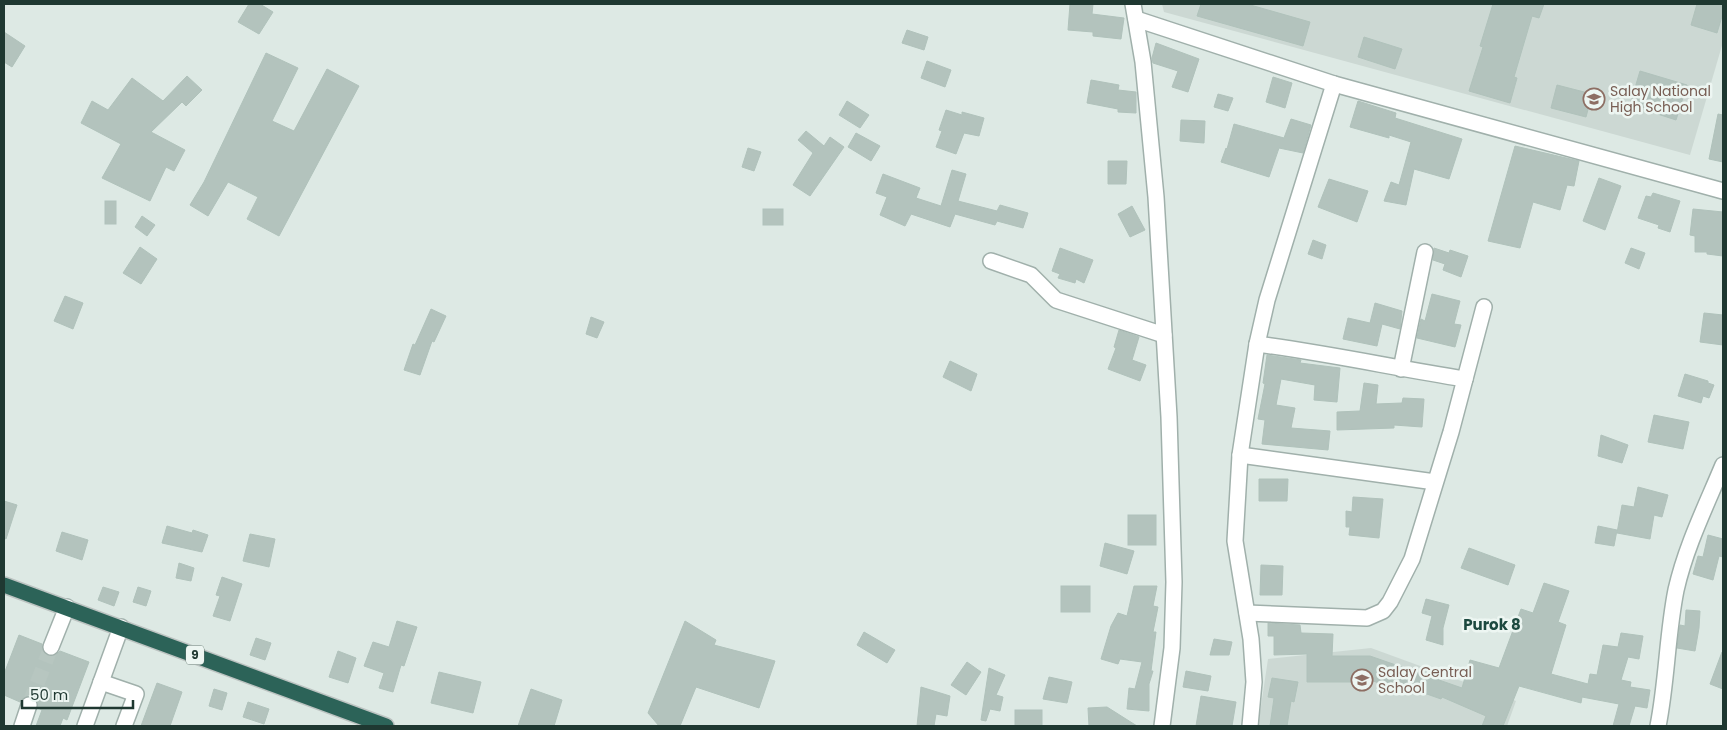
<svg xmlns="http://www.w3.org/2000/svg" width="1727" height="730" font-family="Poppins,sans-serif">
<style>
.built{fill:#ccd8d3}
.building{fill:#b3c3bd;stroke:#b0c2bb}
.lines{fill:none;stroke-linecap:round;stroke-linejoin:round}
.minor-tunnel{stroke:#b7c6c0;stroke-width:15;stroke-dasharray:15 8;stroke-linecap:butt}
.minor-casing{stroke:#a0b0ab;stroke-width:18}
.highway-casing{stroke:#bcc3c1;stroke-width:18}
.minor{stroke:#fff;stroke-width:15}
.highway{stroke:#2c6358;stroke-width:15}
.labels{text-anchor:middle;stroke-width:5;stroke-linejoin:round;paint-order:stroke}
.shield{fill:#edf6f2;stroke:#5d716b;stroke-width:1}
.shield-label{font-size:12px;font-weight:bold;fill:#1f3831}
.education-label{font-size:14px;fill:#785e54;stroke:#edf6f2;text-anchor:start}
.neighbourhood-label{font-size:15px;font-weight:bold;fill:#1c493f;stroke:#edf6f2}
</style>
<rect width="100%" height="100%" fill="#dde9e4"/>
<g class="built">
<path d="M1162,4H1723V42L1690,155L1164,12Z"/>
<path d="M1371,648L1516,701L1507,726H1258L1268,659Z"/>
</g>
<g class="building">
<path d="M249,4H260L273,12L259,34L238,22Z"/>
<path d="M1070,4H1093L1092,14L1124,18L1121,39L1093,36V32L1068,30Z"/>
<path d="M1201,4H1247L1310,22L1303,46L1197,16Z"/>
<path d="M1493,4H1544L1539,18L1532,16L1514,77L1517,78L1510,103L1469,91L1483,47L1480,46Z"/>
<path d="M1697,4H1723V13L1717,33L1691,25Z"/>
<path d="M907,30L928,37L924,50L902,43Z"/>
<path d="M4,32L25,46L12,67L4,62Z"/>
<path d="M1364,37L1402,49L1395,69L1358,57Z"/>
<path d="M1156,43L1199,59L1188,92L1172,87L1178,71L1153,63L1152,58Z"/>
<path d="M266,53L298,68L272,121L294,131L327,69L359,86L279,236L247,219L258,197L228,182L208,216L190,205L204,182Z"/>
<path d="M927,61L951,70L945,87L921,78Z"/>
<path d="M1640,71L1687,85L1676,120L1630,105Z"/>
<path d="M187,76L202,90L186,106L182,102L151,132L185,150L174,171L166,167L150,201L102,178L121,144L81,123L92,101L108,110L132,78L163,101Z"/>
<path d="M1273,77L1292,83L1285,108L1266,102Z"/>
<path d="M1091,80L1119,85L1118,90L1136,92V113L1118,112V109L1087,103Z"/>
<path d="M1557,85L1592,94L1586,117L1551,108Z"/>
<path d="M1218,94L1233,98L1228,111L1214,107Z"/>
<path d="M847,101L869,115L860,128L839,115Z"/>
<path d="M1358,101L1396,113L1395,118L1462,139L1449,179L1414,169L1406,205L1384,201L1391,182L1399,185L1411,142L1389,135V138L1350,127Z"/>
<path d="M946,110L962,115V112L984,118L979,136L964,133L956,154L936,147L942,131L939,130Z"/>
<path d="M1718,114L1723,115V162L1709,159Z"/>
<path d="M1291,119L1311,125L1303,153L1279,148L1269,177L1221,162L1226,148L1227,149L1234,124L1284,138Z"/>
<path d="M1181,120L1205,121L1204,143L1180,141Z"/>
<path d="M806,131L824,146L830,137L844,147L810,196L793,185L813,153L798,140Z"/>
<path d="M856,133L880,146L871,161L848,147Z"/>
<path d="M1515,146L1579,161L1574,186L1567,185L1560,210L1533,202L1520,248L1488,241Z"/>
<path d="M748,148L761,152L754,171L742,167Z"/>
<path d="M1108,161H1127L1126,184H1108Z"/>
<path d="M952,170L966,174L958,201L997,211L1000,205L1028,213L1023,228L997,221L995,225L955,214L950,227L911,214L905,226L880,215L887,197L876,193L883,174L920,188L916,198L941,206Z"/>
<path d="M1599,178L1621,186L1605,230L1583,221Z"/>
<path d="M1329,179L1368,191L1357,222L1318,207Z"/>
<path d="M1653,193L1680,201L1670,232L1658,228L1659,225L1638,218L1646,196L1651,197Z"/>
<rect x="105" y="201" width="11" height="23"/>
<path d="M1132,206L1145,230L1130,237L1118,214Z"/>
<rect x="763" y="209" width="20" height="16"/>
<path d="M1693,209L1723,212V256L1707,254V252H1695V236L1690,235Z"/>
<path d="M142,216L155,225L147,236L135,227Z"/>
<path d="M1313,240L1326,245L1322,259L1308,254Z"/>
<path d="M140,247L157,259L141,284L123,273Z"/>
<path d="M1060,248L1093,260L1084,283L1076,279L1075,283L1058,278L1060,274L1052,271Z"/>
<path d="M1434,248L1449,253L1450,250L1468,256L1461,277L1443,270L1445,264L1433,260Z"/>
<path d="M1631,248L1645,253L1639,269L1625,263Z"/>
<path d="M1432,294L1460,301L1454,324L1461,325L1455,347L1417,338L1421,319L1425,321Z"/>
<path d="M65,296L83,303L73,329L54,321Z"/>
<path d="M1375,303L1402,311L1400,329L1382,324L1377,346L1343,339L1348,318L1370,323Z"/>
<path d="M431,309L446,316L434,342L432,341L420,375L404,370L413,344L415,345Z"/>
<path d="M1704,313L1723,315V345L1700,342Z"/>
<path d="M591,317L604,322L597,338L586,334Z"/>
<path d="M1119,330L1139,337L1132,360L1146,365L1140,381L1108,369L1116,348L1114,347Z"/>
<path d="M1267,355L1301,360L1300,363L1340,368L1337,402L1314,400L1315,385L1281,379L1276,405L1295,408L1291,428L1330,431L1328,450L1262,444L1265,420L1258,419L1265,384L1263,383Z"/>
<path d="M950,361L977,374L971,391L943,377Z"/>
<path d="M1685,374L1708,381V383L1714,385L1709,398L1703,396L1701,403L1678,396Z"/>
<path d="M1364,383L1378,385L1376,404L1402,403L1403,398L1424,399L1422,427L1394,425V428L1337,430V412L1360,411Z"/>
<path d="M1654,415L1689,422L1683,449L1648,442Z"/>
<path d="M1601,435L1628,445L1622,463L1598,456Z"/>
<path d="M1259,479H1288L1287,501H1259Z"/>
<path d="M1638,487L1668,495L1662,517L1654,515L1650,539L1617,533L1622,505L1634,507Z"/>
<path d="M1353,497L1383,499L1379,538L1349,535L1350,527H1346V511L1352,512Z"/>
<path d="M4,501L17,505L6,539L4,538Z"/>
<rect x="1128" y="515" width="28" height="30"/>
<path d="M167,526L192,533L193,530L208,535L202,552L162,543Z"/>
<path d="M1598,526L1617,530L1614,546L1595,543Z"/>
<path d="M62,532L88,540L82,560L56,551Z"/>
<path d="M250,534L275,539L269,567L243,561Z"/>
<path d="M1708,535L1723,539V557L1719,556L1713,580L1693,574L1698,556L1703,557Z"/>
<path d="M1105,543L1134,551L1127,574L1100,566Z"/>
<path d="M1469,548L1515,565L1508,585L1461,568Z"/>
<path d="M179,563L194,568L191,581L176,578Z"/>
<path d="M1261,565L1283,566L1282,595H1260Z"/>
<path d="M222,577L242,584L230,621L213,616L220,596L216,595Z"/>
<path d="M1544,583L1569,591L1558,622L1566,625L1551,674L1588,684L1590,674L1597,675L1603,645L1618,647L1621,633L1643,636L1639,659L1628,657L1621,680L1631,682L1630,687L1650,690L1647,708L1635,706L1629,726H1613L1619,704L1582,697L1581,703L1519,686L1503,726H1482L1486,716L1442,697L1441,699L1390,681L1388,686L1361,677V682H1307V654L1274,655V636H1268V623L1300,625L1301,633L1333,634L1332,656H1370L1462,688L1470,660L1499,668L1521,609L1533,613Z"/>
<rect x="1061" y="586" width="29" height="26"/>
<path d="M1134,586H1157L1153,606L1158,607L1153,632H1156L1151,671H1153L1149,684V711L1127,709L1129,688L1135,689L1142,662L1120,659L1118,664L1101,659L1111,626L1118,613L1127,616Z"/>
<path d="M103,587L119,592L114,606L98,600Z"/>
<path d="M138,587L151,591L146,606L133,602Z"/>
<path d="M1426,599L1449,605L1443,628V645L1426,640L1432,616L1422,613Z"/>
<path d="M1686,610L1700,611L1699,628L1695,651L1677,648L1680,625L1685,626Z"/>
<path d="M397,621L417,627L404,666L401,665L393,692L379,688L384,673L364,666L373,642L389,647Z"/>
<path d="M685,621L716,640L714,645L775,661L759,708L696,687L680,726H659L648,713Z"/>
<path d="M864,632L895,650L887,663L857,645Z"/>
<path d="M19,635L42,644L43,652L48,656L56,655L60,651L89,662L67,720L63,718L60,726H36L42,710L38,708V703L32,696H27L20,702L4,695V674Z"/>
<path d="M256,638L271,643L265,660L250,655Z"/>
<path d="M1214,639L1232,642L1229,655H1210Z"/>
<path d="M338,651L356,658L348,683L329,677Z"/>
<path d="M1722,652H1723V689L1710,684Z"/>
<path d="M967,662L981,672L966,695L951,685Z"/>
<path d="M989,668L1005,675L996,695L1003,697L1000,711L990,709L986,721L981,720Z"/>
<path d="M1186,671L1211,676L1208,691L1183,687Z"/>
<path d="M439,672L481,682L473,713L431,703Z"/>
<path d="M1049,677L1072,682L1067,703L1043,699Z"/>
<path d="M1272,678L1298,682L1294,702L1291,701L1287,726H1270L1274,698L1268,697Z"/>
<path d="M157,683L182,692L170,726H141Z"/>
<path d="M921,687L950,696L947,716L936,714L934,726H917Z"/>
<path d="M214,689L227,693L222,710L209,706Z"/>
<path d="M531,689L562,700L554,726H518Z"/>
<path d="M1201,696L1236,702L1232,726H1196Z"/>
<path d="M248,702L269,709L264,724L243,717Z"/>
<path d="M1107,707L1137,726H1089L1088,708Z"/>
<rect x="1015" y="710" width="27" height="15"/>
</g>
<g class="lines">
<path class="minor-tunnel" d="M29,705L51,647"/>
<g class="minor-casing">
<g id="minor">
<path d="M1133,4L1143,62L1156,197L1169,417L1174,582L1172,648L1162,726"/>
<path d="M1136,19L1334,84L1723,191"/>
<path d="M991,261L1031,275L1056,300L1164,335"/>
<path d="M1257,344C1327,353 1395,368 1465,379"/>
<path d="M1401,369L1425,252"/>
<path d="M1240,455L1435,482"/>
<path d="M1247,613L1367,618L1383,611L1390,602L1412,559L1451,432L1484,307"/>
<path d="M51,647L67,607"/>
<path d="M101,682L136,694L124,726"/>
<path d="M22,726L29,705"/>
<path d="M85,726L121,627"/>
<path d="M1250,726L1254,682L1251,639L1235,541L1240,455L1257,344L1267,300L1334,84"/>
<path d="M1658,726C1667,681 1667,635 1676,590C1686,546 1706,506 1723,465"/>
</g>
</g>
<g class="highway-casing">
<path id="highway" d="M4,585L386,726"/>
</g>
<use href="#minor" class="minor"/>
<use href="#highway" class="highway"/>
</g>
<defs>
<g id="school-ring" transform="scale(1.125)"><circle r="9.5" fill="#edf6f2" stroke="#8d6e63" stroke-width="1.5"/><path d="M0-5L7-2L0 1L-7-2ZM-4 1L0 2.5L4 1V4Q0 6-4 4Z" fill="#8d6e63"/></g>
</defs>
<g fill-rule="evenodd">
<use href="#school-ring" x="1594" y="99"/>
<use href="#school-ring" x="1362" y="680"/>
</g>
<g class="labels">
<rect class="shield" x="186" y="645.5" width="18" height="19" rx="4"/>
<g class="shield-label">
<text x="195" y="659">9</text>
</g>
<g class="education-label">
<text x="1610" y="96">Salay National<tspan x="1610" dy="16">High School</tspan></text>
<text x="1378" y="677">Salay Central<tspan x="1378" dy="16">School</tspan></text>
</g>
<g class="neighbourhood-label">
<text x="1492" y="630">Purok 8</text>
</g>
</g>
<rect width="1727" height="730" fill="none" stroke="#1f3831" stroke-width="10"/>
<path d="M22 700v8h111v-8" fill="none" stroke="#1f3831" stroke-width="2.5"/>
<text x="30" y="700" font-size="15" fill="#1f3831" stroke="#edf6f2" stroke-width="4" paint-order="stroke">50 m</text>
</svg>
